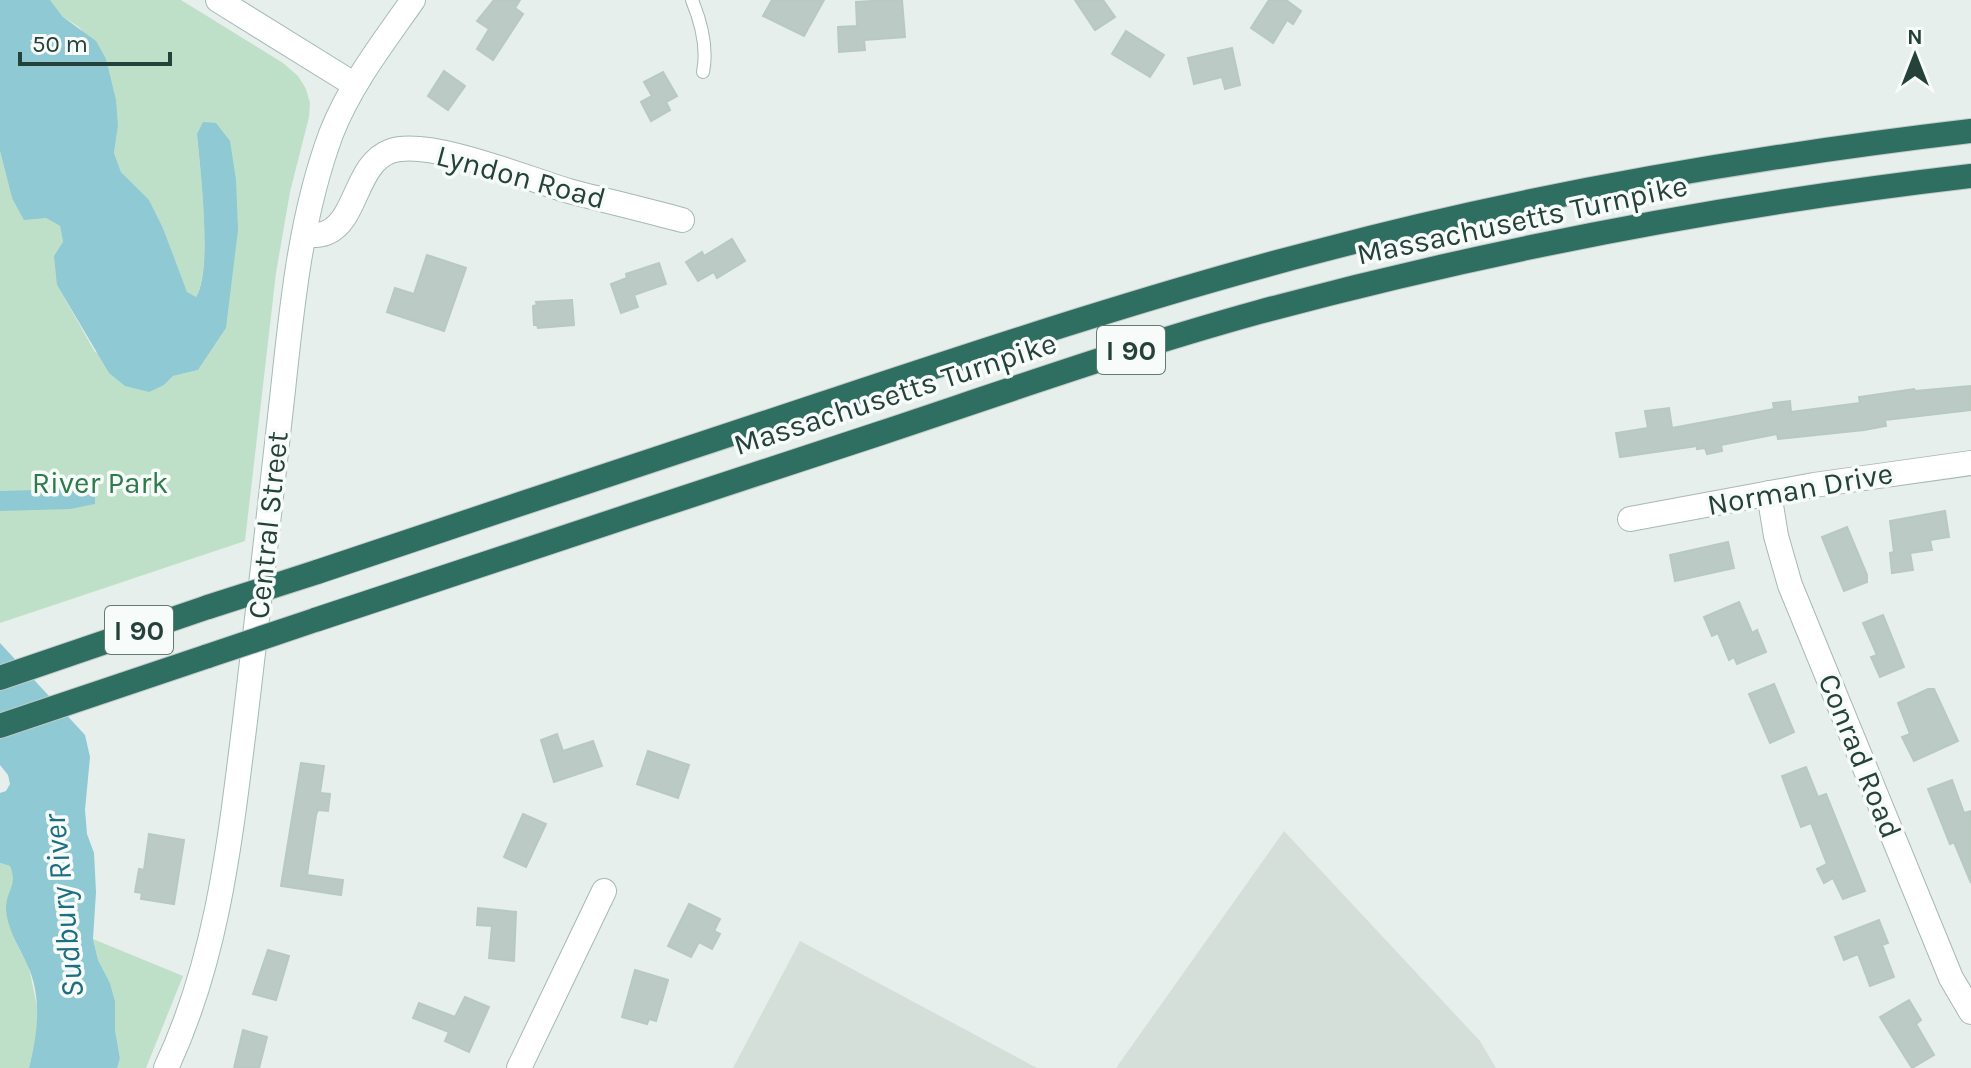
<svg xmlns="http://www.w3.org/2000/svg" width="1971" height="1068" font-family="Karla,sans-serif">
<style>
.built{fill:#d4dfda}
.green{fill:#bfe0c8}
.water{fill:#8ec9d4}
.building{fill:#bbcac4;stroke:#b8c9c2;stroke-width:2}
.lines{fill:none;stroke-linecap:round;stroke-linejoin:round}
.lane-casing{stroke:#a8b8b2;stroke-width:14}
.street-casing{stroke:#a8b8b2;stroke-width:26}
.secondary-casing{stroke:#a4bbb3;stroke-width:26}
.highway-casing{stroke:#c2cac8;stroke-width:26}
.lane{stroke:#fff;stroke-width:12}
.street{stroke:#fff;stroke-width:24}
.secondary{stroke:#fff;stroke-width:24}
.highway{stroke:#2f6f62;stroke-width:24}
.highway-bridge-casing{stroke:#c2cac8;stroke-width:26;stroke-linecap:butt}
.highway-bridge{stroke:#2f6f62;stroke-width:24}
.labels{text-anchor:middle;stroke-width:7;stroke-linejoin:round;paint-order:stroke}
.shield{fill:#f7fbf9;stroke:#637a73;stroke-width:2}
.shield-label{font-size:28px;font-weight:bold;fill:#24423a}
.street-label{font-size:30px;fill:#24423a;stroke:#f7fbf9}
.park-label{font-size:30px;fill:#2d7a4b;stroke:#f7fbf9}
.water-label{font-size:32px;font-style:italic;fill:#1c6f80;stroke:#f7fbf9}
</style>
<rect width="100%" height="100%" fill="#e6efeb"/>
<g class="built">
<path d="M1284,831L1480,1041L1496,1068H1116Z"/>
<path d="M800,941L1037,1068H733Z"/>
</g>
<g class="green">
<path d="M50,0H181L283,63L298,76L306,89L310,103L309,117L290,192L276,273L245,541L0,623V151L12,198L60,226L63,242L57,285L95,352L164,385L173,376L198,370L226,328L197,134C200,170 213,267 196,297L187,293L163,228L149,201L121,172L114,153L118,126L106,59L79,27L63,17Z"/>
<path d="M0,863L10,866L15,877L10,892V925L18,947L29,968L37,1006V1034L29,1068H0Z"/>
<path d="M93,939L183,976L146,1068H117L120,1057L115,1030V1001L110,983L98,960Z"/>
</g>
<g class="water">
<path d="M0,0H50L63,17L96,41L106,59L116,100L118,126L114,153L121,172L149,200L163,228L187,292L196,297C213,271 200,168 197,134L203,122L216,123L230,141L236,180L238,230L226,328L198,370L173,376L164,385L149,392L125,386L109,373L57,285L54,256L63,242L60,226L46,218L24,220L12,198L0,151Z"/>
<path d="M71,489L95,497V504L70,509L0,511V491Z"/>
<path d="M0,643L85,735L90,757L85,810L87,834L94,853L96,892L93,939L98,960L110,983L115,1001V1030L120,1058L117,1068H29C37,1036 42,1003 30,971C22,951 6,929 6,907C7,889 18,885 10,866L0,863V793L6,791L10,784L8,775L0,765Z"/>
</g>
<g class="building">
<path d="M494,0H520L515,8L523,14L493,60L477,49L489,29L477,21Z"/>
<path d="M772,0H824L804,36L763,16Z"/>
<path d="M887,0H902L905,37L864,40L865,50L839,52L838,27L857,26L856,2Z"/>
<path d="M1075,0H1103L1115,17L1095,30Z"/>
<path d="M1269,0H1286L1301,11L1293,24L1287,20L1273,43L1251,28Z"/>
<path d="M1126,31L1164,55L1150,77L1112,54Z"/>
<path d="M1232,48L1240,85L1225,89L1222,77L1194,84L1188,58Z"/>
<path d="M444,71L465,86L448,110L428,96Z"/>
<path d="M663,72L677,96L666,102L670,110L651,121L641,102L652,96L644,82Z"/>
<path d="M732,239L745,261L717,278L714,272L698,281L686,262L702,252L704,256Z"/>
<path d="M427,255L466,268L444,331L387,312L395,288L414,294Z"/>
<path d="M659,263L666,284L634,295L638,307L621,313L611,284L627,278L626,274Z"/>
<path d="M572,300L574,325L538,328L537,325H534L533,306L537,305L536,302Z"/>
<path d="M1971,386V410L1885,420L1886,426L1864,430L1778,439L1777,434L1721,445L1722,451L1707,454L1705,448L1697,449V446L1620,457L1616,433L1648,428L1645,411L1669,408L1672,428L1774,409L1773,403L1790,401L1791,412L1860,403L1859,397L1914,389L1915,391Z"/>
<path d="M1945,511L1949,537L1930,540L1932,550L1910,553L1913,570L1892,573L1890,553L1894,552L1890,521Z"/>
<path d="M1847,527L1867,575V582L1844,591L1822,537Z"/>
<path d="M1728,542L1734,568L1675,581L1670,555Z"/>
<path d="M1739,602L1752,633L1757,630L1766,652L1737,664L1734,657L1729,660L1718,633L1712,636L1704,617Z"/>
<path d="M1883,615L1904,667L1880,677L1871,657L1877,655L1863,623Z"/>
<path d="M1774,684L1794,732L1770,743L1749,694Z"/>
<path d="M1928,689H1934L1958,741L1914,761L1902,737L1910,734L1898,703Z"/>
<path d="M557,734L563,751L593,741L602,766L554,782L541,740Z"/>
<path d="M648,751L689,765L678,798L637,784Z"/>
<path d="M301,763L324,766L320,793L330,794L328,811L318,810L316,815L307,875L343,880L341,895L281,886Z"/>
<path d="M1806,767L1818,797L1826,794L1865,891L1843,899L1833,878L1824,883L1817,869L1827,864L1811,823L1801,827L1782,776Z"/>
<path d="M1952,780L1964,813L1971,811V883L1954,842L1950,844L1928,789Z"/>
<path d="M523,814L546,824L526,867L504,857Z"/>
<path d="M149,834L184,840L174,904L141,899L142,893L135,892L139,869L144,870Z"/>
<path d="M689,904L720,919L714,931L720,934L712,949L699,942L691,957L668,946Z"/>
<path d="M478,908L516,912L514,961L489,958L492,926L477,925Z"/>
<path d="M1879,920L1888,943L1882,945L1894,977L1870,986L1858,954L1844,960L1835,937Z"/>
<path d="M268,950L289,956L276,1000L253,994Z"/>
<path d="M635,970L668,980L656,1021L649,1019L647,1024L622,1017Z"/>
<path d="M465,997L489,1007L469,1052L445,1041L449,1032L413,1018L419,1003L455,1017Z"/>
<path d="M1909,1000L1921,1020L1916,1024L1934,1055L1912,1068L1880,1017Z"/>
<path d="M243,1030L267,1037L259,1068H234Z"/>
</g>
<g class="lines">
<g class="lane-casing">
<path id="lane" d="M692,0C701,22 708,48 703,72"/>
</g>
<g class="street-casing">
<g id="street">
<path d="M304,235C312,235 321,236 328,232C357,219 356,163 391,151C429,138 528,179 569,191C607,201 645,210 682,220"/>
<path d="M1769,493L1776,536L1790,585L1951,978L1971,1012"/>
<path d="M1630,519L1814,485L1971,463"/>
<path d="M519,1068L604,891"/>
</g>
</g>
<g class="secondary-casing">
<g id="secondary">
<path d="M218,0L355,85"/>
<path d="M166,1068C218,958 230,840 245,721C258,611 271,500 283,390C292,304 301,215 331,134C350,85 383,43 413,0"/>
</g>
</g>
<g class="highway-casing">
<g id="highway">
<path d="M317,572C483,516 650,461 816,406C982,351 1149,295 1319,251C1533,194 1751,157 1971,131"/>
<path d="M315,620C504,557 692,495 881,433C1007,391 1132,347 1259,312C1493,249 1730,204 1971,176"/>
<path d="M0,678L208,607"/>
<path d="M0,726L208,656"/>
</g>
</g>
<use href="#lane" class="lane"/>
<use href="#street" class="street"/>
<use href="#secondary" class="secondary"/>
<use href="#highway" class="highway"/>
<g class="highway-bridge-casing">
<g id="highway-bridge">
<path d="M208,607L317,572"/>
<path d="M208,656L315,620"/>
</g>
</g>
<use href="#highway-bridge" class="highway-bridge"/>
</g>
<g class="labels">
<g class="shield">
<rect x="1097" y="326" width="68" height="48" rx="6"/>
<rect x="105" y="606" width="68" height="48" rx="6"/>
</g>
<g class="shield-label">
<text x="1131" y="360">I 90</text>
<text x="139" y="640">I 90</text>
</g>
<g class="street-label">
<text transform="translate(521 177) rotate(15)" y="10">Lyndon Road</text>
<text transform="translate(1522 220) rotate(-12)" y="10">Massachusetts Turnpike</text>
<text transform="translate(895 394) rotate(-18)" y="10">Massachusetts Turnpike</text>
<text transform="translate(1800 489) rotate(-10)" y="10">Norman Drive</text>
<text transform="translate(268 525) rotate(-84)" y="10">Central Street</text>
<text transform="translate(1860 756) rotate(68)" y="10">Conrad Road</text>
</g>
<g class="park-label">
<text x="100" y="493">River Park</text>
</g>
<g class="water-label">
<text transform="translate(63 906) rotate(-96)" y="11">Sudbury River</text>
</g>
</g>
<g transform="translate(1915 56)" stroke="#f7fbf9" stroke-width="6" paint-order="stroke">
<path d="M0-6L14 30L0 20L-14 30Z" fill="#24423a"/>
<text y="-12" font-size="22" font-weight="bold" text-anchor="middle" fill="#24423a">N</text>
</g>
<path d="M20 52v12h150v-12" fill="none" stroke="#24423a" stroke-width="4"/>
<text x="32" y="52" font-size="24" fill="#24423a" stroke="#f7fbf9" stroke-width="6" paint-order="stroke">50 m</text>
</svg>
